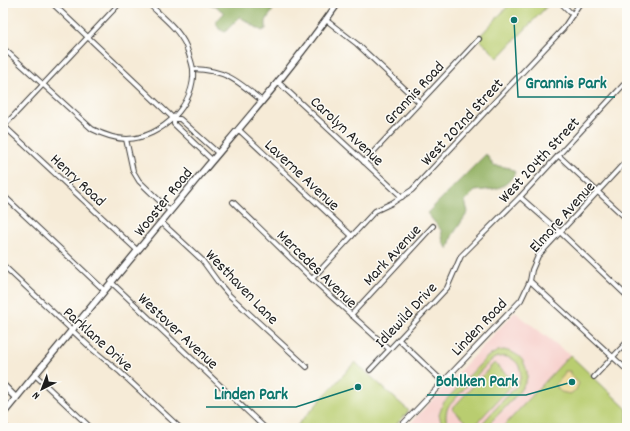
<svg xmlns="http://www.w3.org/2000/svg" width="630" height="431" font-family="Dekko,sans-serif">
<style>
.built{fill:#f7d0cc}
.green{fill:#b9cd70;stroke:#6a7446}
.forest{fill:#92b062;stroke:#57663f}
.sand{fill:#eeda9e;stroke:#857b5d}
.lines{fill:none;stroke-linecap:round;stroke-linejoin:round}
.street-casing{stroke:#3d3b38;stroke-width:6}
.secondary-casing{stroke:#3d3b38;stroke-width:8}
.street{stroke:#fff;stroke-width:4}
.secondary{stroke:#fff;stroke-width:5.5}
.labels{text-anchor:middle;stroke-width:3;stroke-linejoin:round;paint-order:stroke}
.street-label{font-size:16px;fill:#1c1c1c;stroke:#fdfcf7}
.leader{fill:none;stroke:#0f766e;stroke-width:1.5}
.callout-dot{fill:#0f766e;stroke:#fdfcf7;stroke-width:1.5}
.callout-label{font-size:17px;text-anchor:middle;font-weight:bold;fill:#0f766e;stroke:#fdfcf7;stroke-width:3;stroke-linejoin:round;paint-order:stroke}
</style>
<rect width="100%" height="100%" fill="#fdfcf7"/>
<filter id="ink" filterUnits="userSpaceOnUse"><feTurbulence type="fractalNoise" baseFrequency=".025" numOctaves="2"/><feDisplacementMap in="SourceGraphic" scale="8" xChannelSelector="R" yChannelSelector="G"/><feConvolveMatrix kernelMatrix="1 2 1 2 8 2 1 2 1" color-interpolation-filters="sRGB"/></filter>
<filter id="wash" filterUnits="userSpaceOnUse"><feTurbulence type="fractalNoise" baseFrequency=".012" numOctaves="4" result="noise"/><feDisplacementMap in="SourceGraphic" scale="16" xChannelSelector="R" yChannelSelector="G"/><feGaussianBlur stdDeviation="0.9" result="paint"/><feColorMatrix in="noise" values="0 0 0 0 0 0 0 0 0 0 0 0 0 0 0 0 0 1.4 0 .05"/><feComposite in="paint" operator="in"/></filter>
<g filter="url(#wash)">
<rect width="100%" height="100%" fill="#f6ebd7"/>
<path class="built" d="M515,312L570,355L502,428H406Z"/>
<g class="green">
<path d="M511,3H550L498,58L478,38Z"/>
<path d="M504,350C513,352 520,355 524,363C526,367 528,374 527,378C524,391 495,417 485,428H478L518,384C521,378 522,369 517,363C512,357 503,355 495,358C488,361 456,398 448,407C445,415 445,421 450,428H443L439,415L443,403L487,357L498,351Z"/>
<path d="M570,355L627,409V428H502Z"/>
<path d="M355,362L409,411L393,428H295Z"/>
<path d="M494,363L515,382L472,428L452,409Z"/>
</g>
<g class="forest">
<path d="M205,3H277L266,21V29L262,31L240,17L225,32L219,29L216,22L224,13L216,6Z"/>
<path d="M486,154L493,165L510,168L515,172C514,176 512,177 510,180C500,191 489,189 475,191L465,201L468,212L452,236L448,249L443,242L441,230L427,213Z"/>
</g>
<path class="sand" d="M565,371H570V375L579,383L576,390L570,394L561,392L558,389L556,384L564,375Z"/>
</g>
<g filter="url(#ink)">
<g class="lines">
<g class="street-casing">
<g id="street">
<path d="M52,3L174,119V124L212,160"/>
<path d="M561,3L573,15"/>
<path d="M326,20L357,44L419,102"/>
<path d="M3,48L92,129C102,134 115,139 127,139C161,138 196,105 193,69C192,62 188,52 186,46C178,28 161,16 148,3"/>
<path d="M193,69C226,70 238,81 262,101"/>
<path d="M278,82L402,197"/>
<path d="M174,119H180L218,153"/>
<path d="M3,125L138,251"/>
<path d="M3,127L120,3"/>
<path d="M238,129L352,236"/>
<path d="M126,139L133,171L139,181L170,211"/>
<path d="M558,155L627,219"/>
<path d="M364,162L479,39"/>
<path d="M3,195L104,290"/>
<path d="M520,197L560,232L627,296"/>
<path d="M233,202L312,279L389,349"/>
<path d="M161,222L202,260L218,282L229,295L307,367"/>
<path d="M3,265L92,349L120,372L180,428"/>
<path d="M312,279L375,211L392,203L412,190L563,29L580,3"/>
<path d="M530,281L627,370"/>
<path d="M111,282L265,428"/>
<path d="M351,315L433,226"/>
<path d="M399,340L442,381"/>
<path d="M370,370L447,288L461,256L520,197L627,81"/>
<path d="M35,375L91,428"/>
<path d="M594,377L627,342"/>
<path d="M3,425L7,428"/>
<path d="M399,428L521,300L530,281L532,270L538,256L627,160"/>
</g>
</g>
<g class="secondary-casing">
<g id="secondary">
<path d="M3,385L16,398"/>
<path d="M3,414C68,334 134,255 200,175C247,119 296,63 338,3"/>
</g>
</g>
<use href="#street" class="street"/>
<use href="#secondary" class="secondary"/>
</g>
</g>
<g class="labels">
<g class="street-label">
<text transform="translate(413 92) rotate(-47)" y="6">Grannis Road</text>
<text transform="translate(461 121) rotate(-47)" y="6">West 202nd Street</text>
<text transform="translate(348 130) rotate(43)" y="6">Carolyn Avenue</text>
<text transform="translate(538 159) rotate(-47)" y="6">West 204th Street</text>
<text transform="translate(303 174) rotate(43)" y="6">Laverne Avenue</text>
<text transform="translate(79 179) rotate(43)" y="6">Henry Road</text>
<text transform="translate(162 201) rotate(-51)" y="6">Wooster Road</text>
<text transform="translate(561 216) rotate(-48)" y="6">Elmore Avenue</text>
<text transform="translate(391 254) rotate(-47)" y="6">Mark Avenue</text>
<text transform="translate(318 268) rotate(44)" y="6">Mercedes Avenue</text>
<text transform="translate(243 286) rotate(46)" y="6">Westhaven Lane</text>
<text transform="translate(405 314) rotate(-47)" y="6">Idlewild Drive</text>
<text transform="translate(478 326) rotate(-46)" y="6">Linden Road</text>
<text transform="translate(179 330) rotate(43)" y="6">Westover Avenue</text>
<text transform="translate(99 338) rotate(42)" y="6">Parklane Drive</text>
</g>
</g>
<path class="leader" d="M514 20L518 97H615M572 382L526 395H427M358 387L296 407H206"/>
<g class="callout-dot">
<circle cx="514" cy="20" r="4"/>
<circle cx="572" cy="382" r="4"/>
<circle cx="358" cy="387" r="4"/>
</g>
<g class="callout-label">
<text x="566" y="88">Grannis Park</text>
<text x="477" y="386">Bohlken Park</text>
<text x="251" y="399">Linden Park</text>
</g>
<rect width="630" height="431" fill="none" stroke="#fdfcf7" stroke-width="16"/>
<g transform="translate(42 389) rotate(222)" stroke="#fdfcf7" stroke-width="3" paint-order="stroke">
<path d="M0-3L7 15L0 10L-7 15Z" fill="#1c1c1c"/>
<text y="-6" font-size="11" font-weight="bold" text-anchor="middle" fill="#1c1c1c">N</text>
</g>
</svg>
